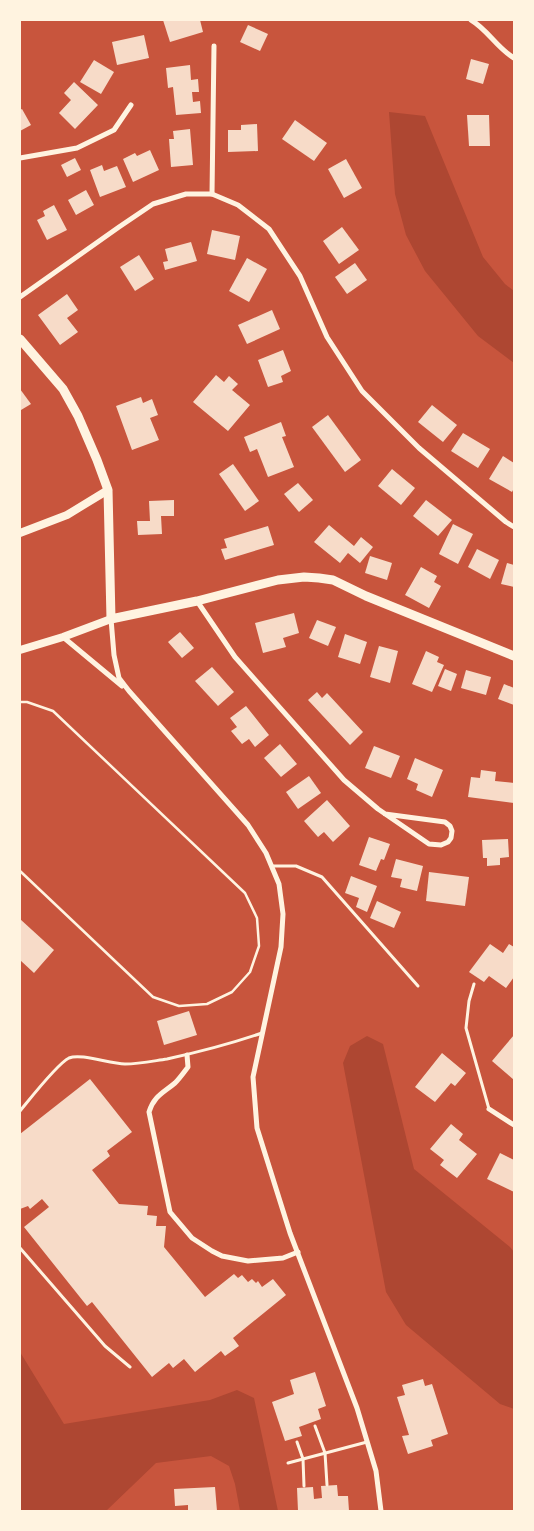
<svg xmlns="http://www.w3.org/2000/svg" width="534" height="1531" font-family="'Alegreya Sans',sans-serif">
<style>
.green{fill:#ae4732}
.building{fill:#f7dbc8}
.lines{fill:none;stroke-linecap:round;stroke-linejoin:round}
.path{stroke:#fff3e0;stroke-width:2.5}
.service{stroke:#fff3e0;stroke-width:3}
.minor{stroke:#fff3e0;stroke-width:5}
.tertiary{stroke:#fff3e0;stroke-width:8}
.secondary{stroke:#fff3e0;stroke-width:9}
</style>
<rect width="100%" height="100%" fill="#c8553d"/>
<g class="green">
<path d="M389,112L425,116L483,257L505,284L514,291V363L478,336L425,271L406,235L395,194Z"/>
<path d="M367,1036L383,1044L414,1169L510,1247L514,1252V1409L500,1404L406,1325L386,1292L343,1063L350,1046Z"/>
<path d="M20,1352L64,1424L210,1400L237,1390L254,1398L278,1511H240L235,1484L229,1466L211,1456L156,1463L106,1511H20Z"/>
</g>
<g class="building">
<path d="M163,20H200L203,32L170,42Z"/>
<path d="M248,25L268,34L260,51L240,42Z"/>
<path d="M144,35L149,58L117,65L112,42Z"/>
<path d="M471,59L489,64L483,84L466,79Z"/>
<path d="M94,60L114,72L101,94L80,82Z"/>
<path d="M190,65L191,80L198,79L199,92H192L193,102L200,101L201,113L176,115L173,87L168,88L166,68Z"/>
<path d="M74,82L98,105L75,129L59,113L71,100L64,93Z"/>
<path d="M22,109L31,125L20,131V110Z"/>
<path d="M467,115H489L490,146H469Z"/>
<path d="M295,120L327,143L314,161L282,139Z"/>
<path d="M257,124L258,151L228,152V130H241V125Z"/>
<path d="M190,129L193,165L171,167L169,139H174L173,131Z"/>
<path d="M150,150L159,170L133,182L123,159L135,153L137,156Z"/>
<path d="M75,158L81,170L67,177L61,165Z"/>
<path d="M346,159L362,188L344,198L328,169Z"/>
<path d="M102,165L104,171L117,166L126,187L100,197L90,170Z"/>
<path d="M86,190L94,205L76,215L68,200Z"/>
<path d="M54,205L67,230L47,240L37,220L45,216L43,211Z"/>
<path d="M342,227L359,250L339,264L323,241Z"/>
<path d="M212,230L240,236L235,260L207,254Z"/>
<path d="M191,242L197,261L165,270L163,262L168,261L165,249Z"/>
<path d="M139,255L154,279L135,291L120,267Z"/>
<path d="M247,258L267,269L249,302L229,291Z"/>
<path d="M355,263L367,280L347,294L335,277Z"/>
<path d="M67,294L78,310L67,318L78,332L60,345L38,315Z"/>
<path d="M272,310L280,329L247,344L238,325Z"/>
<path d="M283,350L291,371L281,376L283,382L268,387L258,360Z"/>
<path d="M216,375L224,382L229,376L238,384L232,390L250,405L228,431L193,402Z"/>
<path d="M20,389L31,404L21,410L20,408Z"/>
<path d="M141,397L143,403L152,399L158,415L150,418L159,440L132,450L116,406Z"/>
<path d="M432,405L457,425L443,442L418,422Z"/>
<path d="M328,415L361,460L345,472L312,427Z"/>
<path d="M281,422L286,436L282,437L294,467L268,477L257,449L250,452L244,437Z"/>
<path d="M463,433L490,449L478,468L451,451Z"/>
<path d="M503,456L514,463V488L512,492L489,479Z"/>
<path d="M233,464L259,501L245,511L219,474Z"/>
<path d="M392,469L415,488L401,505L378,486Z"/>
<path d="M298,483L313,500L299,512L284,494Z"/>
<path d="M174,500V516H161L162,534L138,535L137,521H150L149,501Z"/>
<path d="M426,500L452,520L438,536L413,516Z"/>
<path d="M453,524L473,534L458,564L439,554Z"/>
<path d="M329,525L354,546L361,537L373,547L360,563L348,553L340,563L314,542Z"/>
<path d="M268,526L274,545L225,560L221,549L227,548L224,539Z"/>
<path d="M477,549L499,560L490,579L468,567Z"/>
<path d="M370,556L392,563L387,580L365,573Z"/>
<path d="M507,563L514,565V587L501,584Z"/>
<path d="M421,567L437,576L434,582L441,586L429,608L405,595Z"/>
<path d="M294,613L299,633L283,638L286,647L263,653L255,623Z"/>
<path d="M317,620L336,627L328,646L309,638Z"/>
<path d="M180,632L194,648L182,658L168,642Z"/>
<path d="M345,634L367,642L360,664L338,657Z"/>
<path d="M379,646L398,651L390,683L370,677Z"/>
<path d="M426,651L439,657L437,662L444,665L432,692L412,684Z"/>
<path d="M212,667L234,692L218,706L195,681Z"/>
<path d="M445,669L457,674L451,691L438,686Z"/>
<path d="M466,670L491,677L486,695L461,688Z"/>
<path d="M504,684L514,688V705L498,699Z"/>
<path d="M317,692L322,698L327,693L363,732L350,745L308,700Z"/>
<path d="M246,706L269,735L255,747L249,739L242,744L231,731L237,727L230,718Z"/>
<path d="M280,744L297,764L281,777L264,758Z"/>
<path d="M374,746L400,756L391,778L365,768Z"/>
<path d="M415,758L443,770L432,797L416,790L418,784L407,779Z"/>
<path d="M481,770L496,772L495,781L514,783V803L468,797L471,777L480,778Z"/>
<path d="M309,776L321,793L298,809L286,792Z"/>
<path d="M327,800L350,826L333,842L324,832L318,837L304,821Z"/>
<path d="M369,837L390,844L384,860L381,859L376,871L359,865Z"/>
<path d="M508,839L509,857L500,858V865L487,866V858H483L482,840Z"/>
<path d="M396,859L423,866L417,891L400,887L402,879L391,877Z"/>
<path d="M429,872L469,877L465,906L426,901Z"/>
<path d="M351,876L377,886L367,912L356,907L359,898L345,893Z"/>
<path d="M377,901L401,912L394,928L370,918Z"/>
<path d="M20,919L54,950L34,973L20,960Z"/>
<path d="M490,944L503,953L509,944L514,947V977L506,988L489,976L484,982L469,972Z"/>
<path d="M189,1011L197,1035L164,1045L157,1021Z"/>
<path d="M514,1035V1080L492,1061Z"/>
<path d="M442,1053L466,1073L455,1086L451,1083L435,1102L415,1087Z"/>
<path d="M90,1079L132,1132L107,1151L110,1156L92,1170L119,1204L148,1206L147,1215L157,1216L156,1226H166L164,1247L205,1297L234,1274L238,1278L242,1275L248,1282L252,1279L256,1283L258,1281L262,1287L273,1279L286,1295L233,1338L239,1346L225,1356L221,1351L195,1372L184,1359L173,1368L169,1363L152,1377L92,1302L87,1306L24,1227L49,1207L42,1199L30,1209L28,1206L20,1209V1134Z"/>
<path d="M451,1124L463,1134L459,1140L477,1154L457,1178L440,1165L444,1160L430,1149Z"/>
<path d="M500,1153L514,1160V1192L487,1179Z"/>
<path d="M315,1372L326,1406L318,1409L321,1419L299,1427L302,1436L285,1441L272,1402L294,1394L290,1380Z"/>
<path d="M423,1379L425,1386L432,1384L448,1434L431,1440L433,1446L408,1454L402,1436L409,1435L397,1397L405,1395L402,1385Z"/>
<path d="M337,1485L338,1496H348L349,1511H298L297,1488L313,1487L314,1499L322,1498L321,1486Z"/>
<path d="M215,1487L217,1511H188V1505L175,1506L174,1489Z"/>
</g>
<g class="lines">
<path class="path" d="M20,702H27L53,711L245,893L257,918L259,946L250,972L232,992L207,1004L179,1006L153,997L20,871"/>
<g class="service">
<path d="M272,866H296L322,877L418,986"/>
<path d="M474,984L469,1001L466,1028L489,1109"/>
<path d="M20,1111C30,1099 57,1064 69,1058C81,1053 110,1064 125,1064C139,1064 153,1061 167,1059C199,1052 230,1044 262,1033"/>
<path d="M20,1248L105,1346L130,1367"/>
<path d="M315,1426L325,1453L327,1485"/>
<path d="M297,1442L303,1459L304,1486"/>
<path d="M288,1463L367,1442"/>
</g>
<g class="minor">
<path d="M471,20C488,30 497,48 514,58"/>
<path d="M20,158L77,148L114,130L131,105"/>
<path d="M212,194L214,46"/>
<path d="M20,297L119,227L153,204L186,194H212L238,205L269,229L300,276L327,337L362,391L419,448L506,522L514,527"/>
<path d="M197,601L235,657L344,780L378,809L429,844L441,845L448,842L451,838L452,831L450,826L445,822L385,814"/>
<path d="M111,619L114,655L119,678L129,691L248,825L266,853L279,884L283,914L281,947L253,1077L257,1128L290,1233L357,1408L376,1471L381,1511"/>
<path d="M63,637L122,686"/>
<path d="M187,1055L188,1067C184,1072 180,1078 175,1083C163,1093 154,1096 149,1112L170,1212L192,1238L212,1251L222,1256L248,1261L283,1258L298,1252"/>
<path d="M489,1109L514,1125"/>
</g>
<g class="tertiary">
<path d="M20,533L67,515L108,490"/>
<path d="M20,650L63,637L111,619"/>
</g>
<path class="secondary" d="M20,339L63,389L78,416L97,460L108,490L111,619L197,601L278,580L304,577L319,578L333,580L366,596L514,656"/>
</g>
<rect width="534" height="1531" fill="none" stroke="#fff3e0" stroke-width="42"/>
</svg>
